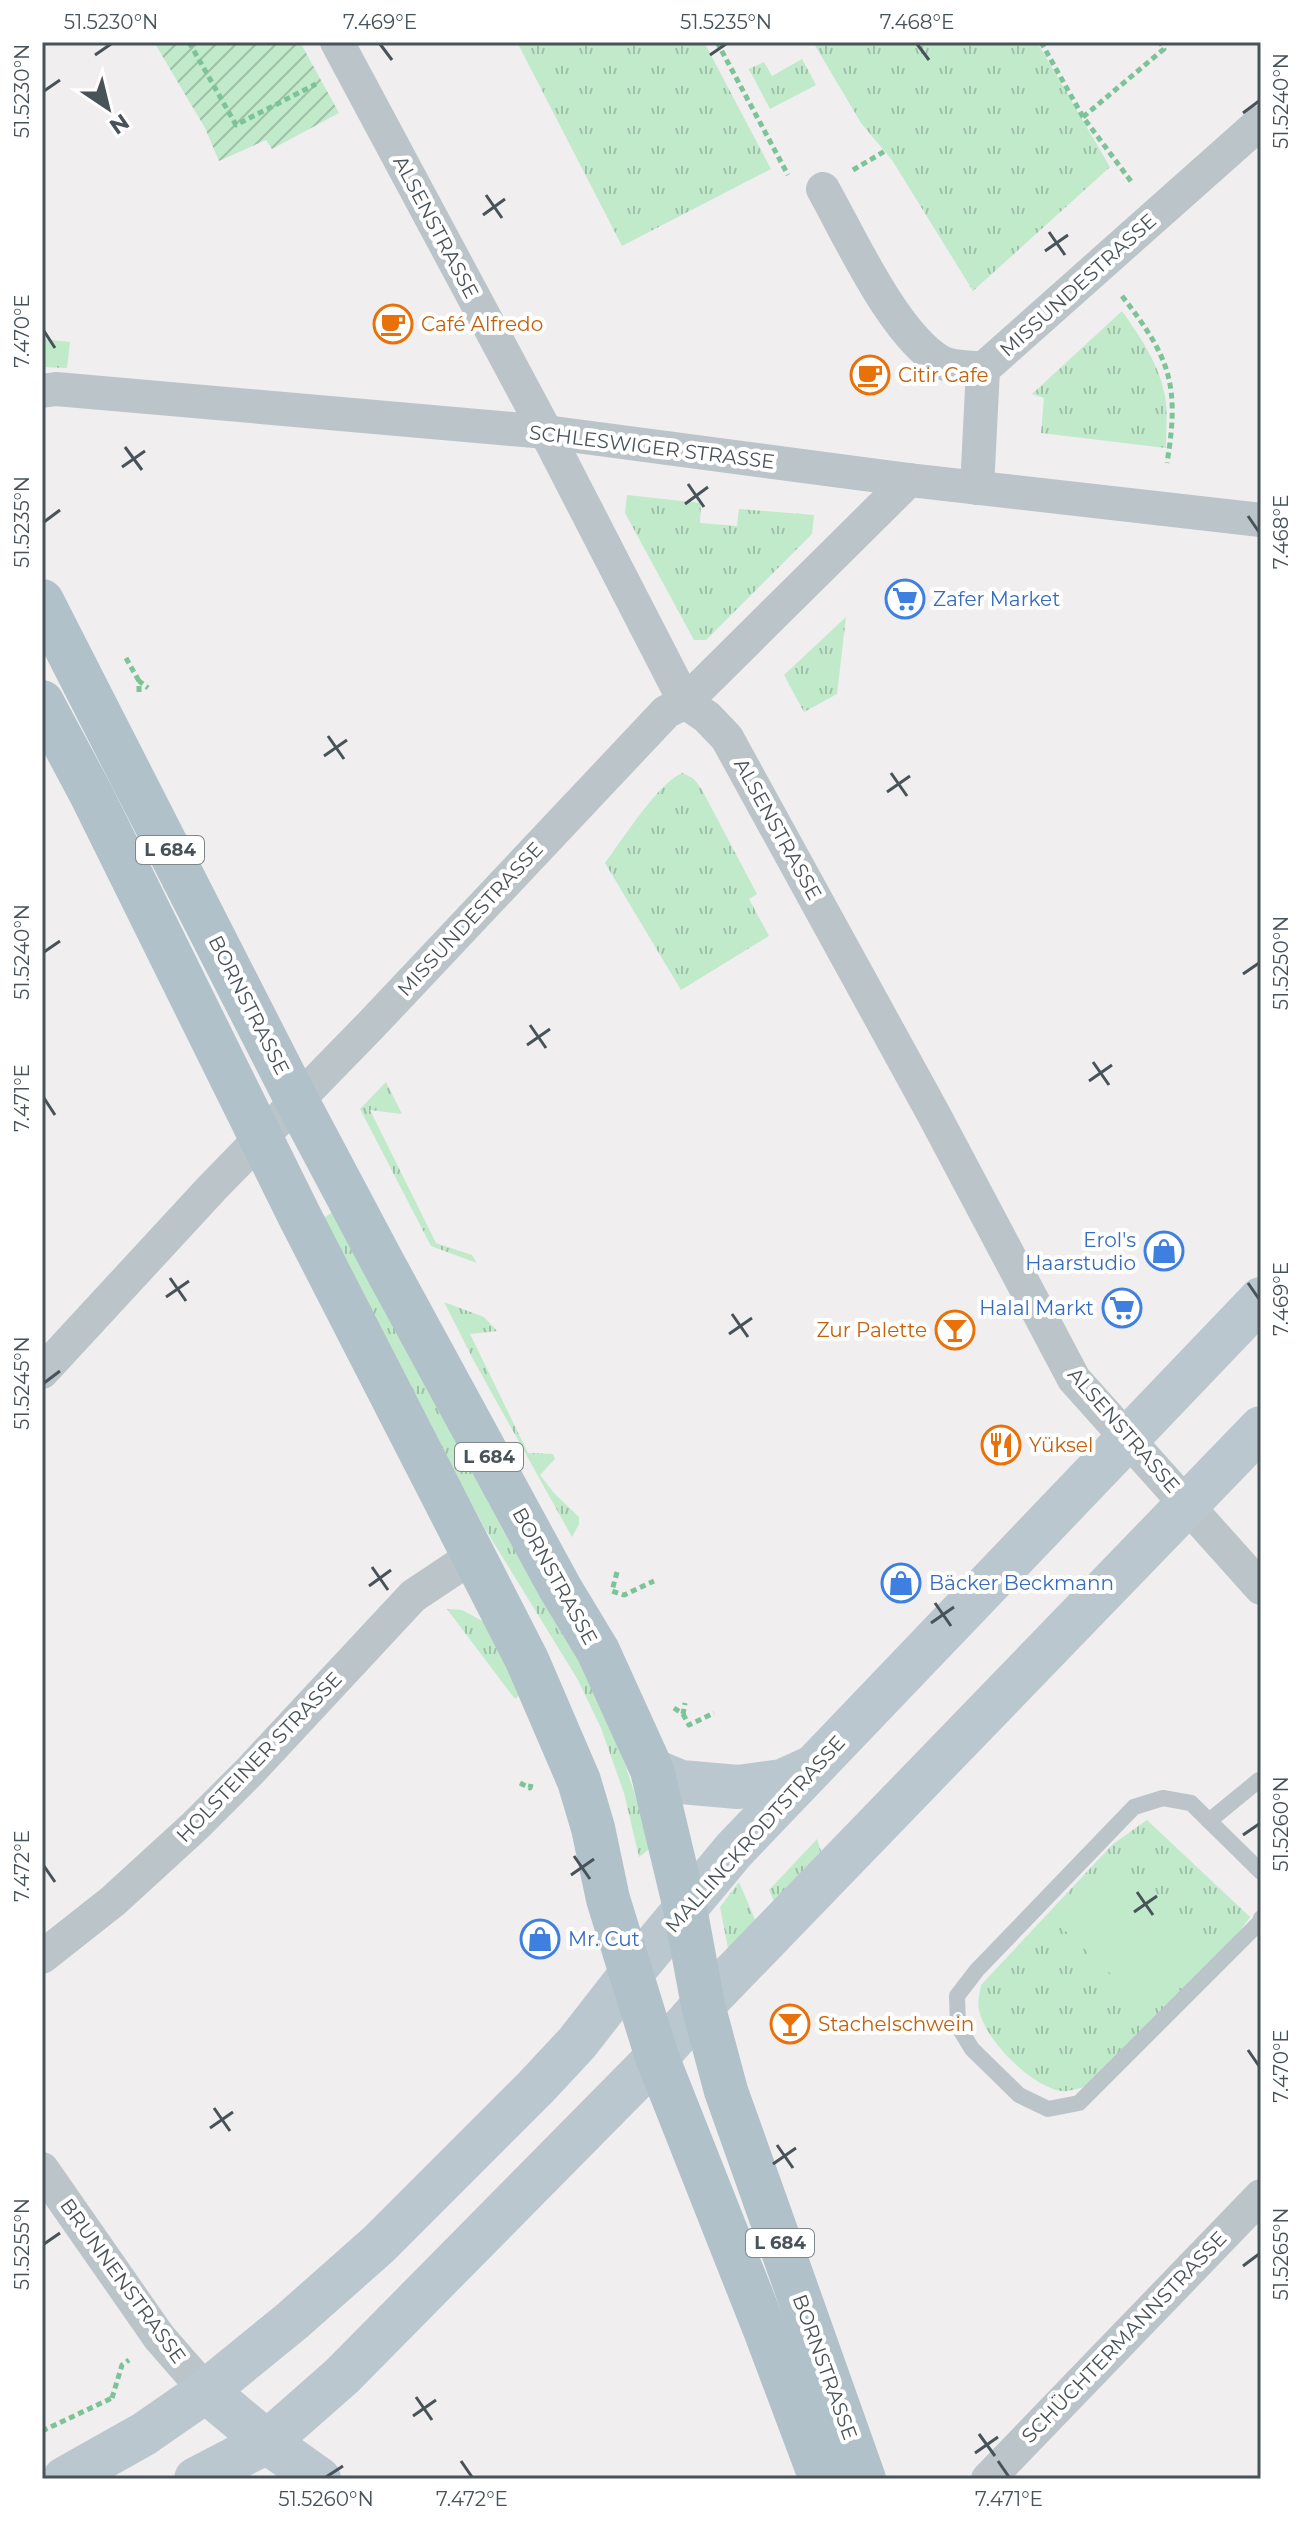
<svg xmlns="http://www.w3.org/2000/svg" width="1303" height="2521" font-family="Montserrat,sans-serif">
<style>
.grass{fill:url(#grass-tufts)}
.garden{fill:url(#garden-furrows)}
.pitch{fill:#c1eacb}
.lines{fill:none;stroke-linecap:round;stroke-linejoin:round}
.path{stroke:#7cc497;stroke-width:5;stroke-dasharray:6 4;stroke-linecap:butt}
.service{stroke:#bbc4c9;stroke-width:16}
.minor{stroke:#bbc4c9;stroke-width:34}
.secondary{stroke:#bbc7ce;stroke-width:44}
.primary{stroke:#b0c1ca;stroke-width:44}
.ticks{fill:none;stroke:#485359;stroke-width:3}
.labels{text-anchor:middle;stroke-width:8;stroke-linejoin:round;paint-order:stroke}
.shield{fill:#fff;stroke:#7f878b;stroke-width:2}
.shield-label{font-size:18px;font-weight:bold;fill:#485359}
.street-label{font-size:20px;fill:#485359;stroke:#fff}
.food-label{font-size:20px;fill:#c56008;stroke:#fff;text-anchor:start}
.shop-label{font-size:20px;fill:#366cbe;stroke:#fff;text-anchor:start}
.neatline{fill:none;stroke:#485359;stroke-width:3}
.ticks-label{font-size:20px;text-anchor:middle;fill:#485359}
</style>
<defs>
<pattern id="grass-tufts" width="24" height="20" patternUnits="userSpaceOnUse" patternTransform="scale(2)"><rect width="24" height="20" fill="#c1eacb"/><path d="M3 7l-1-3M5 7V3M7 7l1-3M15 17l-1-3M17 17v-4M19 17l1-3" fill="none" stroke="#9fc0a8"/></pattern>
<pattern id="garden-furrows" width="10" height="10" patternUnits="userSpaceOnUse" patternTransform="scale(2)"><rect width="10" height="10" fill="#c1eacb"/><path d="M-1 1l2-2M0 10L10 0M9 11l2-2" fill="none" stroke="#9fc0a8"/></pattern>
</defs>
<rect width="100%" height="100%" fill="#f0eeee"/>
<g class="grass">
<path d="M517,42H704L771,169L622,246Z"/>
<path d="M813,42H1037L1110,167L973,291L892,160L861,123Z"/>
<path d="M802,59L816,85L770,109L749,69L764,62L772,76Z"/>
<path d="M1122,311C1141,338 1159,364 1165,396C1168,412 1166,431 1166,448L1041,433L1044,398L1032,394Z"/>
<path d="M42,339L70,342L67,368L42,367Z"/>
<path d="M627,495L701,503L700,523L737,526L739,509L814,515L812,534L706,640H694L625,513Z"/>
<path d="M846,617L837,694L804,712L784,675Z"/>
<path d="M683,773L694,779L702,790L757,894L749,899L769,936L681,990L605,863C621,842 660,780 683,773Z"/>
<path d="M386,1082L402,1114L370,1110L436,1243L472,1255L477,1263L431,1246L360,1109Z"/>
<path d="M334,1211L582,1662L625,1764L652,1847L639,1857L624,1793L601,1728L578,1680L484,1527L322,1219Z"/>
<path d="M444,1302L484,1317L497,1331L470,1334L528,1453L553,1454L555,1459L540,1475L554,1493L579,1517V1524L572,1537L474,1361Z"/>
<path d="M447,1609L462,1610L486,1623L521,1694L515,1699Z"/>
<path d="M1147,1820L1250,1917L1228,1947L1085,2087C1078,2088 1069,2092 1061,2091C1031,2086 985,2040 979,2010C977,2003 980,1992 981,1985L1113,1844Z"/>
<path d="M817,1839L825,1863L779,1912L769,1890Z"/>
<path d="M739,1882L760,1931L729,1953L720,1907Z"/>
</g>
<path class="garden" d="M154,42H300L339,113L272,149L266,140L219,161L205,128Z"/>
<path class="pitch" d="M1113,1863L1207,1952L1151,2012L1057,1923Z"/>
<g class="lines">
<g class="path">
<path d="M189,42L236,125L316,84"/>
<path d="M717,42L788,175"/>
<path d="M1041,42L1083,117L1133,184"/>
<path d="M1083,117L1164,49L1160,42"/>
<path d="M853,170L885,151"/>
<path d="M1122,296C1170,358 1180,384 1167,463"/>
<path d="M126,658L139,681"/>
<path d="M139,692V681L148,688"/>
<path d="M617,1572L612,1591L624,1595L654,1581"/>
<path d="M674,1708L683,1714L685,1703"/>
<path d="M683,1714L689,1725L714,1713"/>
<path d="M520,1783L530,1788L531,1784"/>
<path d="M112,2398L122,2365L129,2360"/>
<path d="M42,2431L112,2398"/>
</g>
<g class="service">
<path d="M1209,1821L1259,1780"/>
<path d="M1261,1872L1191,1803L1163,1798L1134,1807L977,1970L957,1996L958,2026L972,2049L1019,2095L1048,2109L1079,2103L1260,1922L1261,1918"/>
</g>
<g class="minor">
<path d="M337,42L546,432L685,702L707,717L727,738L933,1113L1074,1379L1261,1588"/>
<path d="M823,189C850,237 894,335 941,362C952,368 971,367 983,369"/>
<path d="M42,391L56,389L546,432L909,480L1261,520"/>
<path d="M977,488L983,369L1261,122"/>
<path d="M42,1372L212,1188L370,1026L666,712L685,702L909,480"/>
<path d="M42,1957L113,1901L195,1826L250,1771L413,1596L473,1556"/>
<path d="M42,2169L159,2337L206,2391"/>
<path d="M988,2479L1261,2196"/>
</g>
<g class="secondary">
<path d="M652,1770L681,1782L738,1787L782,1781L813,1767"/>
<path d="M206,2391L267,2442L319,2479"/>
<path d="M64,2479L144,2434L206,2391L292,2321L379,2244L536,2087L577,2043L630,1975L734,1850L1261,1299"/>
<path d="M196,2479L267,2442L342,2376L657,2057L703,2005L1261,1428"/>
</g>
<g class="primary">
<path d="M42,601L297,1101L383,1263L560,1588L598,1651L652,1770L685,1908L703,2005L726,2091L864,2479"/>
<path d="M42,702L92,796L300,1217L527,1660L579,1781L593,1828L608,1899L657,2057L765,2330L821,2479"/>
</g>
</g>
<path class="ticks" d="M380,44L392,60M917,44L929,60M95,55L111,44M710,55L726,44M44,91L60,80M1243,113L1259,101M486,195L502,218M483,215L505,199M1049,232L1065,255M1045,251L1068,235M44,331L55,348M125,447L142,470M122,467L145,451M688,484L704,507M685,504L708,487M1248,516L1259,532M44,522L60,510M328,736L344,759M324,756L347,740M891,773L907,796M887,792L910,776M44,952L60,941M1243,974L1259,963M530,1025L546,1048M527,1045L550,1029M1093,1062L1109,1085M1089,1081L1112,1065M44,1098L55,1115M170,1278L186,1301M1248,1283L1259,1299M166,1297L189,1281M732,1314L748,1337M729,1334L752,1318M44,1383L60,1371M372,1567L388,1590M369,1586L391,1570M935,1603L951,1626M931,1623L954,1607M1243,1835L1259,1824M574,1856L590,1879M44,1866L55,1882M571,1875L594,1859M1137,1892L1153,1915M1134,1912L1157,1896M1248,2050L1259,2066M214,2108L230,2131M210,2128L233,2112M777,2145L793,2168M773,2164L796,2148M44,2244L60,2233M1243,2266L1259,2254M416,2397L432,2420M413,2416L436,2400M979,2434L995,2456M975,2453L998,2437M461,2461L472,2477M998,2461L1009,2477M326,2477L343,2466"/>
<defs>
<g id="cafe-ring" transform="scale(2)"><circle r="9.5" fill="#fff" stroke="#e8710a" stroke-width="1.5"/><path d="M-5.5-4.5H6V0H3Q3 3.5 0 3.5H-2.5Q-5.5 3.5-5.5 0ZM3-3.2v2h1.7v-2ZM-6 4.5H4V6H-6Z" fill="#e8710a"/></g>
<g id="supermarket-ring" transform="scale(2)"><circle r="9.5" fill="#fff" stroke="#3f7fe0" stroke-width="1.5"/><path d="M-6-5.5h2.5l.6 2H6L4.5 2H-2.5L-4.4-4H-6ZM-1.5 3.2a1.3 1.3 0 1 0 .1 0ZM3 3.2a1.3 1.3 0 1 0 .1 0Z" fill="#3f7fe0"/></g>
<g id="shop-ring" transform="scale(2)"><circle r="9.5" fill="#fff" stroke="#3f7fe0" stroke-width="1.5"/><path d="M-5-2.5h2.3a2.7 3.5 0 0 1 5.4 0H5L5.5 6h-11ZM-1.5-2.5h3a1.5 2.3 0 0 0-3 0Z" fill="#3f7fe0"/></g>
<g id="bar-ring" transform="scale(2)"><circle r="9.5" fill="#fff" stroke="#e8710a" stroke-width="1.5"/><path d="M-6-5H6L.8 .8V4.5H3.5V6h-7V4.5H-.8V.8Z" fill="#e8710a"/></g>
<g id="restaurant-ring" transform="scale(2)"><circle r="9.5" fill="#fff" stroke="#e8710a" stroke-width="1.5"/><path d="M-5-6h1v4h1v-4h1v4h1v-4h1v5L-1.5 .5V6h-2V.5L-5-1ZM5-6V6H3V1.5H1.5Q1.5-4 5-6Z" fill="#e8710a"/></g>
</defs>
<g fill-rule="evenodd">
<use href="#cafe-ring" x="393" y="324"/>
<use href="#cafe-ring" x="870" y="375"/>
<use href="#supermarket-ring" x="905" y="599"/>
<use href="#shop-ring" x="1164" y="1251"/>
<use href="#supermarket-ring" x="1122" y="1308"/>
<use href="#bar-ring" x="955" y="1330"/>
<use href="#restaurant-ring" x="1001" y="1445"/>
<use href="#shop-ring" x="901" y="1583"/>
<use href="#shop-ring" x="540" y="1939"/>
<use href="#bar-ring" x="790" y="2024"/>
</g>
<g class="labels">
<g class="shield">
<rect x="136" y="836" width="68" height="28" rx="6"/>
<rect x="455" y="1443" width="68" height="28" rx="6"/>
<rect x="746" y="2229" width="68" height="28" rx="6"/>
</g>
<g class="shield-label">
<text x="170" y="856">L 684</text>
<text x="489" y="1463">L 684</text>
<text x="780" y="2249">L 684</text>
</g>
<g class="street-label">
<text transform="translate(436 227) rotate(62)" y="7">ALSENSTRASSE</text>
<text transform="translate(1078 285) rotate(-42)" y="7">MISSUNDESTRASSE</text>
<text transform="translate(652 447) rotate(7)" y="7">SCHLESWIGER STRASSE</text>
<text transform="translate(778 829) rotate(61)" y="7">ALSENSTRASSE</text>
<text transform="translate(470 919) rotate(-47)" y="7">MISSUNDESTRASSE</text>
<text transform="translate(249 1005) rotate(63)" y="7">BORNSTRASSE</text>
<text transform="translate(1124 1430) rotate(49)" y="7">ALSENSTRASSE</text>
<text transform="translate(555 1576) rotate(61)" y="7">BORNSTRASSE</text>
<text transform="translate(259 1757) rotate(-46)" y="7">HOLSTEINER STRASSE</text>
<text transform="translate(755 1834) rotate(-48)" y="7">MALLINCKRODTSTRASSE</text>
<text transform="translate(123 2281) rotate(54)" y="7">BRUNNENSTRASSE</text>
<text transform="translate(1124 2337) rotate(-46)" y="7">SCHÜCHTERMANNSTRASSE</text>
<text transform="translate(825 2367) rotate(70)" y="7">BORNSTRASSE</text>
</g>
<g class="food-label">
<text x="421" y="331">Café Alfredo</text>
<text x="898" y="382">Citir Cafe</text>
<text x="927" y="1337" text-anchor="end">Zur Palette</text>
<text x="1029" y="1452">Yüksel</text>
<text x="818" y="2031">Stachelschwein</text>
</g>
<g class="shop-label">
<text x="933" y="606">Zafer Market</text>
<text x="1136" y="1247" text-anchor="end">Erol's<tspan x="1136" dy="23">Haarstudio</tspan></text>
<text x="1094" y="1315" text-anchor="end">Halal Markt</text>
<text x="929" y="1590">Bäcker Beckmann</text>
<text x="568" y="1946">Mr. Cut</text>
</g>
</g>
<rect width="1303" height="2521" fill="none" stroke="#ffffff" stroke-width="88"/>
<g transform="translate(108 108) rotate(145)" stroke="#ffffff" stroke-width="6" paint-order="stroke">
<path d="M0-6L14 30L0 20L-14 30Z" fill="#485359"/>
<text y="-12" font-size="22" font-weight="bold" text-anchor="middle" fill="#485359">N</text>
</g>
<rect x="44" y="44" width="1215" height="2433" class="neatline"/>
<g class="ticks-label">
<text x="111" y="29">51.5230°N</text>
<text x="380" y="29">7.469°E</text>
<text x="726" y="29">51.5235°N</text>
<text x="917" y="29">7.468°E</text>
<text transform="translate(22 91) rotate(-90)" y="7">51.5230°N</text>
<text transform="translate(1281 101) rotate(-90)" y="7">51.5240°N</text>
<text transform="translate(22 331) rotate(-90)" y="7">7.470°E</text>
<text transform="translate(22 522) rotate(-90)" y="7">51.5235°N</text>
<text transform="translate(1281 532) rotate(-90)" y="7">7.468°E</text>
<text transform="translate(22 952) rotate(-90)" y="7">51.5240°N</text>
<text transform="translate(1281 963) rotate(-90)" y="7">51.5250°N</text>
<text transform="translate(22 1098) rotate(-90)" y="7">7.471°E</text>
<text transform="translate(1281 1299) rotate(-90)" y="7">7.469°E</text>
<text transform="translate(22 1383) rotate(-90)" y="7">51.5245°N</text>
<text transform="translate(1281 1824) rotate(-90)" y="7">51.5260°N</text>
<text transform="translate(22 1866) rotate(-90)" y="7">7.472°E</text>
<text transform="translate(1281 2066) rotate(-90)" y="7">7.470°E</text>
<text transform="translate(22 2244) rotate(-90)" y="7">51.5255°N</text>
<text transform="translate(1281 2254) rotate(-90)" y="7">51.5265°N</text>
<text x="326" y="2506">51.5260°N</text>
<text x="472" y="2506">7.472°E</text>
<text x="1009" y="2506">7.471°E</text>
</g>
</svg>
